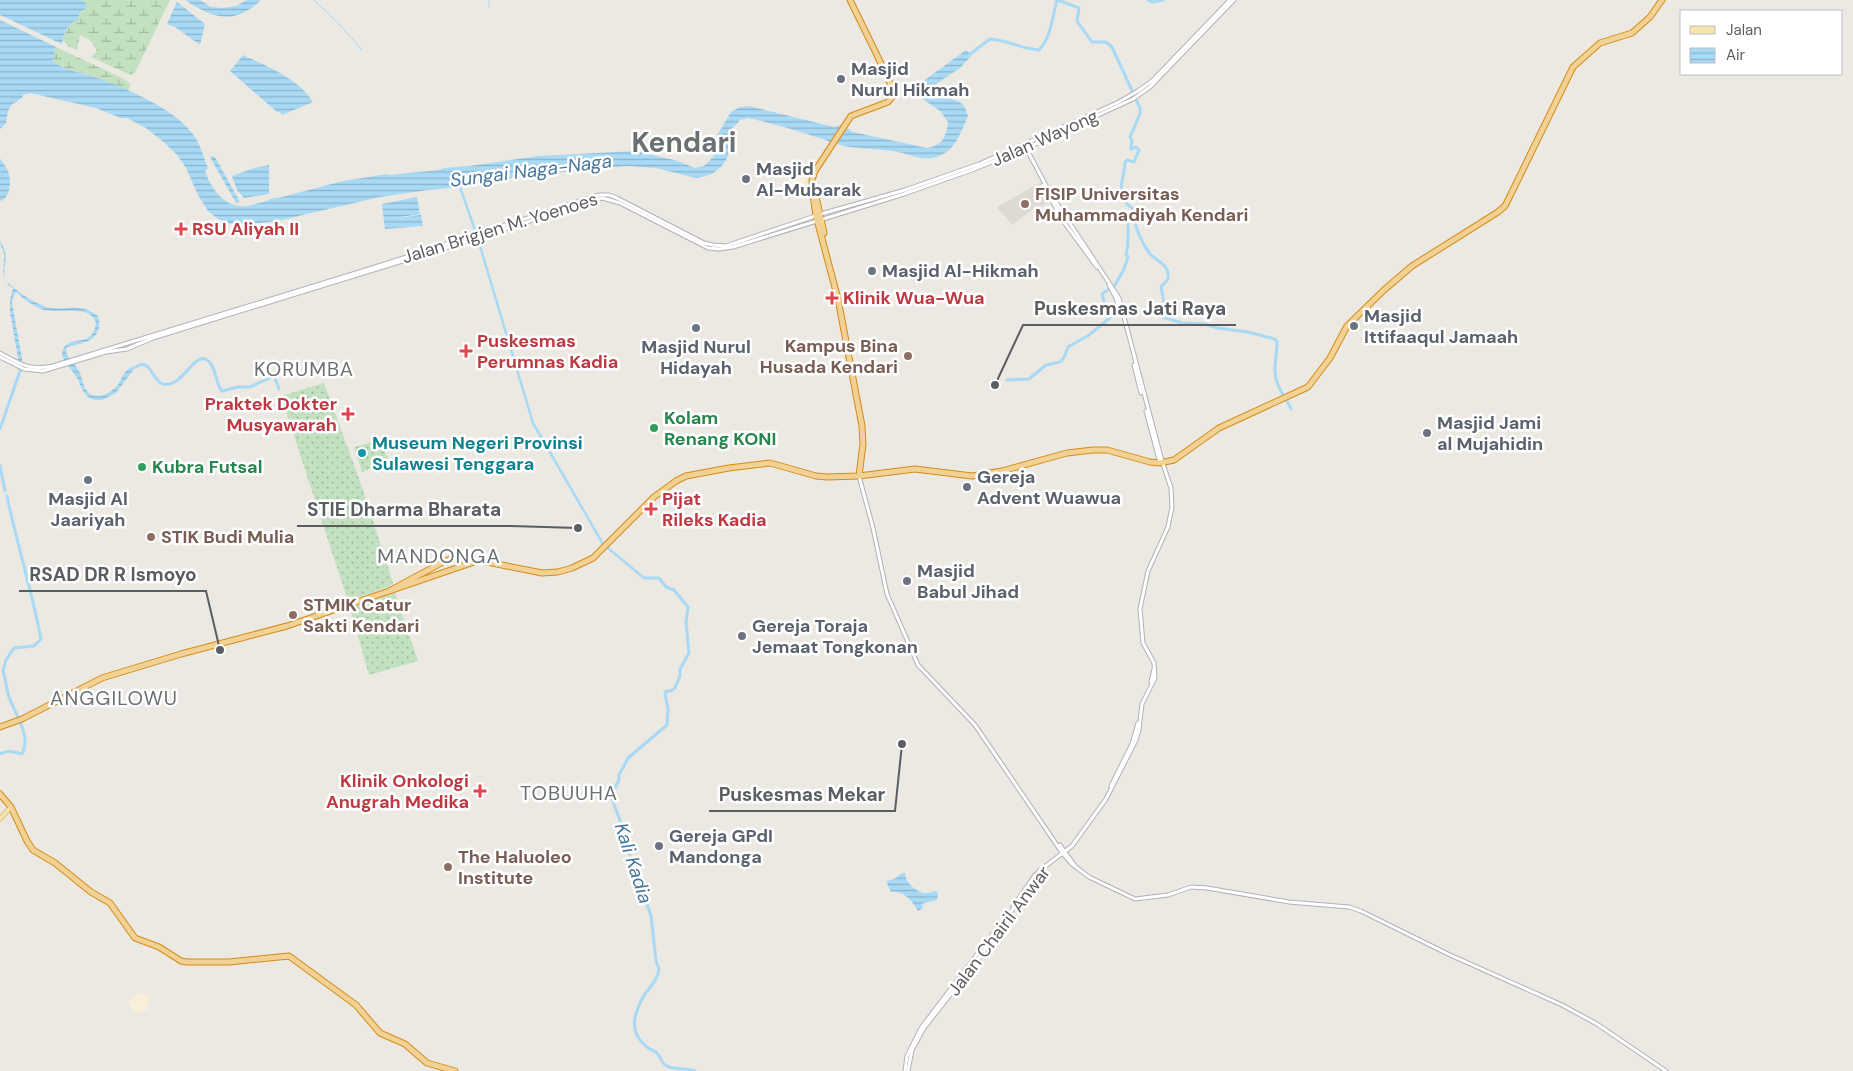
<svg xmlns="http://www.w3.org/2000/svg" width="1853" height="1071" font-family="'DM Sans',sans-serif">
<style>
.commercial{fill:#f9efd9}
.education{fill:#dedad3}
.grass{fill:url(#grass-dots)}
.wetland{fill:url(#wetland-marsh)}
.water{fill:url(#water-rules)}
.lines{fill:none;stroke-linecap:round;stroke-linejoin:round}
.stream{stroke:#a8d9f5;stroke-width:1}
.canal{stroke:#a8d9f5;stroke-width:2.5}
.river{stroke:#a8d9f5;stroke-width:3}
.secondary-casing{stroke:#afb2b6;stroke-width:5}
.primary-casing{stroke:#e1b565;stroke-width:5.5}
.highway-casing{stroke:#d58b19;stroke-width:7}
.secondary{stroke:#fff;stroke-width:3}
.primary{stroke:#f5e4ad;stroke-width:4}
.highway{stroke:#f1d294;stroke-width:5}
.worship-dot{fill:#6b7280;stroke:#fff;stroke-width:2}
.education-dot{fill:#8d6e63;stroke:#fff;stroke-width:2}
.health-dot{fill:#e0444e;stroke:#fff;stroke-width:2}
.leisure-dot{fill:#2e9e5b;stroke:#fff;stroke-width:2}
.culture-dot{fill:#0f9aa8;stroke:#fff;stroke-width:2}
.labels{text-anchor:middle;stroke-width:5;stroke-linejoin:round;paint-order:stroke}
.worship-label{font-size:18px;font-weight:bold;fill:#5b616d;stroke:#fff;text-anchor:start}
.street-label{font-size:18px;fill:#5a5e61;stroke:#fff}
.education-label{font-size:18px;font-weight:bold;fill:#785e54;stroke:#fff;text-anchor:start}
.health-label{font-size:18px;font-weight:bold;fill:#be3a42;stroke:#fff;text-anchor:start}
.leisure-label{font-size:18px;font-weight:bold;fill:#27864d;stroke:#fff;text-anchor:start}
.culture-label{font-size:18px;font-weight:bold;fill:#0d838f;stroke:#fff;text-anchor:start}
.water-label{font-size:19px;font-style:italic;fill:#46769c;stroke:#fff}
.quarter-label{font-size:20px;letter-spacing:1px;fill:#6b7073;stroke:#fff}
.town-label{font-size:28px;font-weight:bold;fill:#6b7073;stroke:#fff}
.leader{fill:none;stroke:#5a5e61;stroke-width:2}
.callout-dot{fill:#5a5e61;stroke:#fff;stroke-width:2}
.callout-label{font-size:19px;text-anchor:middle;font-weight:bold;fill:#5a5e61;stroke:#fff;stroke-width:5;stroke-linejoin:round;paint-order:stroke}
</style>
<defs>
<pattern id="grass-dots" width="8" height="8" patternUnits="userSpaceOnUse" patternTransform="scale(1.25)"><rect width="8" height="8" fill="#c3e1c1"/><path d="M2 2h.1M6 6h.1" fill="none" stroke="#a1baa0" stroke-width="1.8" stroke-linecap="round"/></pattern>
<pattern id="wetland-marsh" width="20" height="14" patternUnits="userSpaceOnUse" patternTransform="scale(1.25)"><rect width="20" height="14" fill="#c3e1c1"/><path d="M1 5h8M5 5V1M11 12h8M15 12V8" fill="none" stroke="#a1baa0"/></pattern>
<pattern id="water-rules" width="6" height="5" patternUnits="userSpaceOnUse" patternTransform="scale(1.25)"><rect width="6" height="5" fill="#a8d9f5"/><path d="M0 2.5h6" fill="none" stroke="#8cb3ca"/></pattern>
</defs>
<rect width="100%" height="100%" fill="#ebe9e2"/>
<g class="commercial">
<path d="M792,164L807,165L804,193L789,191Z"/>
<path d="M137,994L149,995L148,1009L134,1013L128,1001Z"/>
</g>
<path class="education" d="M1039,183L1050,202L1039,208L1037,206L1012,225L997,207Z"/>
<g class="grass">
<path d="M324,383L361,484L393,583L390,586L348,601L281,396Z"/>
<path d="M380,440L389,461L362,472L354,447Z"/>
<path d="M395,593L418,661L369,675L350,608Z"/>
</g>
<g class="wetland">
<path d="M81,0H170L135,73L130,75L91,57L97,51L91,41L80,35L77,50L68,46L63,40C65,32 70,23 77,19L80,13L84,11Z"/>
<path d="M56,47L124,79L131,84L128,91C117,87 107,82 96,77C81,72 65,71 52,60Z"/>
</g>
<g class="water">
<path d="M0,0H81L86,3L87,7L80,13L77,20C68,23 63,35 62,44L0,15Z"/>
<path d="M185,0H200L211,7L223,8L236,6L247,0H261C234,26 212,18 185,0Z"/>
<path d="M177,2L205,24L200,45L175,27L167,24Z"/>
<path d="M0,20L56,47L52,60C64,71 80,72 95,77C125,88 172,107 192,133C200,143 203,155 208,168L205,171C211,189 225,209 248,206C253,205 258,203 263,202C269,201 272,197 278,198L343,181L387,174L389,175L439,170L444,168L470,166L538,156L636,151L678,161L695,168L704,166L713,157L716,137L731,112L740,107L749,106L834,127L841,125L853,132L927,148C943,145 946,137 948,122L940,111L921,98L919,90L922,82L966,50L972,55L960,68L933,86V94C948,102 964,94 968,117C960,132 957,149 939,156C924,162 913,155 898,152C880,148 854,150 837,144C808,134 779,125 748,118L740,120C738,123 734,126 732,129C730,133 732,137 732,141C729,163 717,176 696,178L656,168L627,166L527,175L464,187L428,190L380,197L277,221L242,225L226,223L217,218L208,211L198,195L186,168L178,156L166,144L146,128L127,118H121L96,108L30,93L23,95L22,98C8,107 9,106 6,123L0,129Z"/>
<path d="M243,55C267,66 299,79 313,102L282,115L280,112H277L230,71Z"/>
<path d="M212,156L215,157L240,202L236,203L210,157Z"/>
<path d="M0,159C3,162 5,166 7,169C12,178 11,199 0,201Z"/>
<path d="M269,165V194L244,198L237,190L232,176L254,168Z"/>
<path d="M417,197L420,214L388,219L421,215L423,226L385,229L382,204Z"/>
<path d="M0,241C11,258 2,262 5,280C15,290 37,306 52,308C73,310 79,303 98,316C104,340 85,343 67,347L66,352C68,358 74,362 77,368C81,373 82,380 84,386C91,402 107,396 116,387C123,380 122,370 133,367L134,369L116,393L102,400C96,400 91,400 87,396C81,391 80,382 76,376C72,370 58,357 63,349C72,334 92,349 96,323C91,303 56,315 41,309C33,305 23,299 16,292L13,297L12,303L22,358V364H19L10,312V299L13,289C0,277 4,273 4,257C5,251 0,247 0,241Z"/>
<path d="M902,873H905C905,882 915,891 924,893C927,893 933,892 936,891L938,893L937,900L924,903L922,904L923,908L918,911C912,901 904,890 891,892L886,881L894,879Z"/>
</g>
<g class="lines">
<g class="stream">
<path d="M314,0L338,23L362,50"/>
<path d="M489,7V0"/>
</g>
<path class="canal" d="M460,187L477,236L533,423L603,544L644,578"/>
<g class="river">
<path d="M1148,0L1152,2L1163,0"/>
<path d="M969,55L990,39C1007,40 1022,49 1039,50C1052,35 1052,18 1057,0"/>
<path d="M1134,217C1136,230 1142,243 1150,254C1156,260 1168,265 1168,274C1169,281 1164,283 1161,287L1165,308L1163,317L1182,323L1205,324L1217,328L1248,332L1275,339L1277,342C1277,357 1272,371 1278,385C1281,393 1288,401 1291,409"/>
<path d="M131,369L142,364C153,366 153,381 163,384C182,389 194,351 207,360C216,365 215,383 222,391L238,387H250L274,376L279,389"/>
<path d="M1007,380L1029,379L1046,365L1060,362L1064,358L1068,347L1089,335L1112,316L1106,308L1102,294L1115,285L1124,269L1128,257L1126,254C1129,247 1128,229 1128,221L1134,217L1132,208C1113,195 1125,178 1125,162L1127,160L1134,162L1139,150L1136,147L1131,149L1132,140L1130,137L1140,114V108L1112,47L1106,42H1092L1077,21L1079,8L1058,0"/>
<path d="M0,429L20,371V367"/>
<path d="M0,466L5,491"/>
<path d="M644,578H659L666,587L674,590L688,607L686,622L689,653L680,669V676L675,688L671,691H666L665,694L668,709L667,725L628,758L619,775V780L614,790L612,799L624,831L626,849L630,855L651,916L656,961L659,969C658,981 647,989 642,999C633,1017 629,1033 647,1047C650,1050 654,1050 657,1053C662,1059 660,1063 669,1067C678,1070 687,1068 695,1071"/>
<path d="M0,754C9,749 13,752 22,754C32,736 15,714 9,697C6,688 6,679 3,671L6,660L14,648L34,646L41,639C32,591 17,544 7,496"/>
</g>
<g class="secondary-casing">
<g id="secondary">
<path d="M1043,185L1064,222L1097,267"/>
<path d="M1109,285L1116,298L1120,311"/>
<path d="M0,353C20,364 29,371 53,366L372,268L599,195H609L617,198L704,243L713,245L726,246L821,214L905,190L979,164L1117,103L1138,91L1152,81L1230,0"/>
<path d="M0,357L24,369L43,371L106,352L127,349L153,338L461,243L602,198L620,203L708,248L719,249L733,247L904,194L972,170L1038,143L1133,99L1150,87L1234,0"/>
<path d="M1134,365L1141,393"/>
<path d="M1146,411L1160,463"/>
<path d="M859,476L873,528L887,594L918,665L975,725L1063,854L1072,864L1089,877L1135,899L1168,895L1191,887L1207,888L1289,902L1349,907L1361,911L1448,954L1562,1005L1597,1024L1666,1071"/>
<path d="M1151,682L1154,669"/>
<path d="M1111,786L1132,744L1138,723"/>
<path d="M1060,845L1075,866"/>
<path d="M1013,907L1035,875"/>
<path d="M905,1071L907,1056L921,1028L1008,914"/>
<path d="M908,1071L912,1050L924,1028L980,957L1039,871L1072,846L1106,799L1136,740L1139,730L1142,704L1155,678L1154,663L1143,643L1140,609L1148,571L1168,527L1172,507L1171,488L1162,461L1119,298L1050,193L1026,148"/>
</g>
</g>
<g class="primary-casing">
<path id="primary" d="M0,819L11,807"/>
</g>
<g class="highway-casing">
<g id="highway">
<path d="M850,0L875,51L890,83L893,96L888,102L851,116L815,171L812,180L813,195L816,216L838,299L862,426L863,444L859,476"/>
<path d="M815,192L824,233"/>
<path d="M391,590L445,561L456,558H471L477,561L487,562L542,573L558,572L572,568L593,558L654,497L676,481L686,476L729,468L770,463L816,476L827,477L859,476L915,469L972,476L1002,471L1067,453L1093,450H1107L1150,462L1160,463L1174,460L1219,428L1308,387L1330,358L1347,326L1384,290L1412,266L1498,212L1505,206L1509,198L1573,67L1600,43L1632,33L1650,17L1662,0"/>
<path d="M0,727L22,719L102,678L181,654L287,626L477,561"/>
<path d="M0,794L11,807L27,841L33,850L55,863L91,892L110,903L135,938L159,947L181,961L187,962H229L289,956L356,1005L380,1033L405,1044L427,1063L455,1071"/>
</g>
</g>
<use href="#secondary" class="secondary"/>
<use href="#primary" class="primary"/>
<use href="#highway" class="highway"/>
</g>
<g class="worship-dot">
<circle cx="841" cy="79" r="5"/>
<circle cx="746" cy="179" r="5"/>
<circle cx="872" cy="271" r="5"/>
<circle cx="1354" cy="326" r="5"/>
<circle cx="696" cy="328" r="5"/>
<circle cx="1427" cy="433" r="5"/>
<circle cx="88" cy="480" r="5"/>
<circle cx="967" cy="487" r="5"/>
<circle cx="907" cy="581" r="5"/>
<circle cx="742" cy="636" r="5"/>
<circle cx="659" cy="846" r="5"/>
</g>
<g class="education-dot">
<circle cx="1025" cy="204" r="5"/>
<circle cx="908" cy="356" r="5"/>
<circle cx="151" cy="537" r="5"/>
<circle cx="293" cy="615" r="5"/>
<circle cx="448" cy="867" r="5"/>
</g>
<g class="health-dot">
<path d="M178.5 221.5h5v5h5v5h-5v5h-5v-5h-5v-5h5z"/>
<path d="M829.5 290.5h5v5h5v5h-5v5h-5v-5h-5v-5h5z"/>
<path d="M463.5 343.5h5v5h5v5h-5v5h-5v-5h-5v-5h5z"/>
<path d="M345.5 406.5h5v5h5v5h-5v5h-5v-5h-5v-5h5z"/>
<path d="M648.5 501.5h5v5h5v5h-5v5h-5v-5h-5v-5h5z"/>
<path d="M477.5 783.5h5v5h5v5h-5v5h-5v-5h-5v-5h5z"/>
</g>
<g class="leisure-dot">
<circle cx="654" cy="428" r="5"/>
<circle cx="142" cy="467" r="5"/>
</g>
<circle class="culture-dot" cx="362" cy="453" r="5"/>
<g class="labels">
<g class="worship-label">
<text x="851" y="75">Masjid<tspan x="851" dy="21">Nurul Hikmah</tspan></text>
<text x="756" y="175">Masjid<tspan x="756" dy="21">Al-Mubarak</tspan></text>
<text x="882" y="277">Masjid Al-Hikmah</text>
<text x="1364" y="322">Masjid<tspan x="1364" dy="21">Ittifaaqul Jamaah</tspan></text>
<text x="696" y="353" text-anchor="middle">Masjid Nurul<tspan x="696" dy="21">Hidayah</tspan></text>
<text x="1437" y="429">Masjid Jami<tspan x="1437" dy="21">al Mujahidin</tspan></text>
<text x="977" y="483">Gereja<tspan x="977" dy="21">Advent Wuawua</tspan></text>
<text x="88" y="505" text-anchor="middle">Masjid Al<tspan x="88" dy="21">Jaariyah</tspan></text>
<text x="917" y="577">Masjid<tspan x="917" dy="21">Babul Jihad</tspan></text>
<text x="752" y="632">Gereja Toraja<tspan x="752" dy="21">Jemaat Tongkonan</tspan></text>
<text x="669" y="842">Gereja GPdI<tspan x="669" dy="21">Mandonga</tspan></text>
</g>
<g class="street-label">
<text transform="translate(1045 138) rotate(-24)" y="6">Jalan Wayong</text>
<text transform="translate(500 228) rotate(-17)" y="6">Jalan Brigjen M. Yoenoes</text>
<text transform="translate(999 931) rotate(-53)" y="6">Jalan Chairil Anwar</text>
</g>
<g class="education-label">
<text x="1035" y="200">FISIP Universitas<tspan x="1035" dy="21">Muhammadiyah Kendari</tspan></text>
<text x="898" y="352" text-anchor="end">Kampus Bina<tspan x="898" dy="21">Husada Kendari</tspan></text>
<text x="161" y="543">STIK Budi Mulia</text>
<text x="303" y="611">STMIK Catur<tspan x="303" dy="21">Sakti Kendari</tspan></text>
<text x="458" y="863">The Haluoleo<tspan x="458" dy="21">Institute</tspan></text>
</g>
<g class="health-label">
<text x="192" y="235">RSU Aliyah II</text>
<text x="843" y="304">Klinik Wua-Wua</text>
<text x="477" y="347">Puskesmas<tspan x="477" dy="21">Perumnas Kadia</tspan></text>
<text x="337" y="410" text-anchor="end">Praktek Dokter<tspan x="337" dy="21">Musyawarah</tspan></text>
<text x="662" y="505">Pijat<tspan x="662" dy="21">Rileks Kadia</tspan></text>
<text x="469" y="787" text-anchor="end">Klinik Onkologi<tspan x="469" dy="21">Anugrah Medika</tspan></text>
</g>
<g class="leisure-label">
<text x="664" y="424">Kolam<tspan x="664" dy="21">Renang KONI</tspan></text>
<text x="152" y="473">Kubra Futsal</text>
</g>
<g class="culture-label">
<text x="372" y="449">Museum Negeri Provinsi<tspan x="372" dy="21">Sulawesi Tenggara</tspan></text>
</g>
<g class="water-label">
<text transform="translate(531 170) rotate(-7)" y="7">Sungai Naga-Naga</text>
<text transform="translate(634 863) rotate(72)" y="7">Kali Kadia</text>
</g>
<g class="quarter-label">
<text x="304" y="376">KORUMBA</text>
<text x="439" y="563">MANDONGA</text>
<text x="114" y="705">ANGGILOWU</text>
<text x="569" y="800">TOBUUHA</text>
</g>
<g class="town-label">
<text x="684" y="152">Kendari</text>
</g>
</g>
<path class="leader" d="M995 385L1023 325H1236M578 528L511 526H297M220 650L206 591H19M902 744L895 811H709"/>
<g class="callout-dot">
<circle cx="995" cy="385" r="5"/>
<circle cx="578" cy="528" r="5"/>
<circle cx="220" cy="650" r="5"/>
<circle cx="902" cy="744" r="5"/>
</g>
<g class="callout-label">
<text x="1130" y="315">Puskesmas Jati Raya</text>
<text x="404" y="516">STIE Dharma Bharata</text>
<text x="113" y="581">RSAD DR R Ismoyo</text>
<text x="802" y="801">Puskesmas Mekar</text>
</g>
<rect x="1680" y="10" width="162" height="65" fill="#ffffff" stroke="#bdbfc0"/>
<rect x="1690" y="26" width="25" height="8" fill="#f5e4ad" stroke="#bdbfc0"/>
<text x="1726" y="35" font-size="15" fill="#5a5e61">Jalan</text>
<rect x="1690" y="48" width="25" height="15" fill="url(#water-rules)" stroke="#bdbfc0"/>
<text x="1726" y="60" font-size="15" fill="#5a5e61">Air</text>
</svg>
